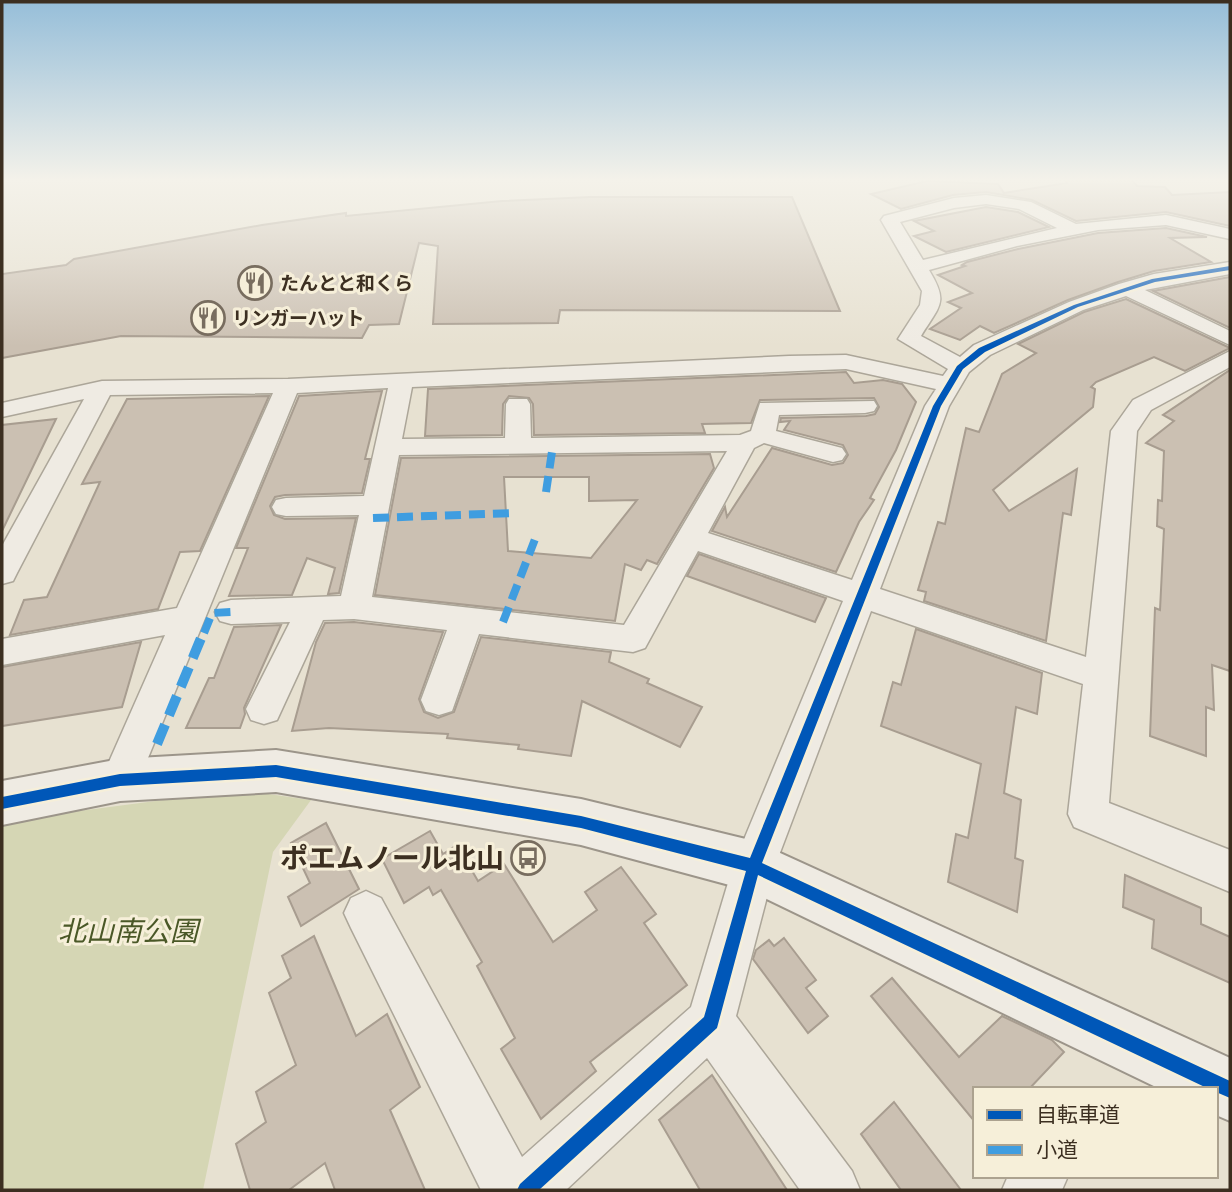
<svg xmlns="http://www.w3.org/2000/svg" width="1232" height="1192" font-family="'IBM Plex Serif','Noto Sans JP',serif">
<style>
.green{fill:#d5d6b4}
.building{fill:#cbc0b2;stroke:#a89d90;stroke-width:2;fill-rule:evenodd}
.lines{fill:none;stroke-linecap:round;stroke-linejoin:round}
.street-casing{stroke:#aca699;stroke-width:3}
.secondary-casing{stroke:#9c958a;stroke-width:4}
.street{fill:#efebe3;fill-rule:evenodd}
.secondary{fill:#efebe3;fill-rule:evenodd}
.quiet-far1{stroke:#3f9de0;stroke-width:8;stroke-dasharray:16 8;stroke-linecap:butt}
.quiet{stroke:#3f9de0;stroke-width:10;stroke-dasharray:21 10;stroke-linecap:butt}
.cycleway-casing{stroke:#f6efd9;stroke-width:5}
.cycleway{fill:#0057b8;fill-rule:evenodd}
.labels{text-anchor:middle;stroke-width:6;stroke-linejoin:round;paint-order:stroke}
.far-poi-label{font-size:19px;font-weight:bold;fill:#3c2f21;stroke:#f6efd9;text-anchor:start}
.near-poi-label{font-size:28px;font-weight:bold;fill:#3c2f21;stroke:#f6efd9;text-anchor:end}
.near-park-label{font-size:28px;font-style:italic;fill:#4a5827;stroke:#f6efd9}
</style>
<rect width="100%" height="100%" fill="#e7e1d1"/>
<path class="green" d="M240,790L311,800L273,852L203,1190H2V821Z"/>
<g class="building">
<path d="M1064,179H1131L1137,186L1165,187L1172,195L1230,192V226L1166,212L1076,221L1032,200L986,192L953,195L901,209L871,194L927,181L998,184L1004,193L1067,183Z"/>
<path d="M590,197H792L840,311L560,310L558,323L433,324L438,246L419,243L399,324L369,325L362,338L121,336L2,358V274L66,265L74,259L262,225L346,213V216L502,201Z"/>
<path d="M986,207L1018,212L1049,227L946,252L914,236L934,231L914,221Z"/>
<path d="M1166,228L1207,237L1170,238L1211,262L1154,271L1118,282L1068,300L994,333L980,326L960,340L930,329L961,308L948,302L972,293L938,275L965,266L962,265L967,262L1018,249L1098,233Z"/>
<path d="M1230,277V328L1153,291Z"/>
<path d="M1126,299L1230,348L1185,371L1154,357L1096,382L1091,387L1095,389L1093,407L993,490L1009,511L1077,469L1071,515L1063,513L1046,641L924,601L926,592L918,590L938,522L945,524L966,428L979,432L1002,374L1036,353L1018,344L1084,312Z"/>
<path d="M1230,370V671L1212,665L1214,710L1206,707V756L1150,736L1155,608L1160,610L1164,529L1157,526L1158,500L1162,501L1164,451L1146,443L1174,421L1163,415Z"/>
<path d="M846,372L854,383L883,380L902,384L916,402L896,450L870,498L874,500L859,522L836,572L712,531L725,507L727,517L772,448L832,465L843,463L848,455L843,445L784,430L790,421L780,422L781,418L866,416L875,414L879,407L874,398L760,400L751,423L702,424L705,433L534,435L533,404L529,398L509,396L503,404L502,435L425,436L428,389Z"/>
<path d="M382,391L365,459H370L362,493L285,495L275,497L270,506L274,515L285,519L356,518L339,593L328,594L335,568L307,558L292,595L229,596L248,548H236L299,396Z"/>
<path d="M269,396L200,551L180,552L158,609L10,635L24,600L47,597L100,482L82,484L127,399Z"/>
<path d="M56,419L2,531V425Z"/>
<path d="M710,454L714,468L657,564L647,560L641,570L625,564L615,621L375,595L401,458ZM504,477H589V501L637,500L591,558L508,551Z"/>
<path d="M699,554L826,598L815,622L687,576Z"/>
<path d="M354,622L443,632L419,699L424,712L438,718L454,712L481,637L611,652L609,662L649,679L647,683L702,707L680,747L582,701L571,756L518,749L519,745L447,738L448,734L329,728L292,731L316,642L325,623Z"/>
<path d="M281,625L244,708L245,714L240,728H186L209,678H214L234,627Z"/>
<path d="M916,629L1042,673L1037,714L1016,707L1004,793L1021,800L1015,858L1023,861L1017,912L948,882L956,834L968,838L981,764L881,726L893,682L901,685Z"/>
<path d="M141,642L122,707L2,726V667Z"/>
<path d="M326,823L359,889L301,926L288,897L310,883L291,843Z"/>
<path d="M430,831L443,854L457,845L478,881L504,864L553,942L597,910L585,892L621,867L656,914L644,923L687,985L590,1062L596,1071L541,1119L501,1049L515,1038L477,966L482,962L441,890L433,895L429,887L404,903L382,859Z"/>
<path d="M1125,875L1201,908V924L1230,937V983L1152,948L1154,920L1123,907Z"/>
<path d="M314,936L356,1036L387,1014L420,1087L390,1110L425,1190H335L325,1163L289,1190H250L236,1144L266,1122L256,1092L296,1065L269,993L291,978L282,956Z"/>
<path d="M784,938L816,980L806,988L828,1016L808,1033L753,959L756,950L769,940L774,946Z"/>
<path d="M892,978L959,1057L1002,1016L1052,1040L1064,1052L1029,1089H975V1122L871,996Z"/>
<path d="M712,1075L787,1190H700L659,1120Z"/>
<path d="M894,1102L961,1190H901L861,1134Z"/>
</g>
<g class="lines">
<g class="street-casing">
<g id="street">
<path d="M986,195L1031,202L1076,224L1166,215L1230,229V239L1166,225L1098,230L1017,246L929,270C949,303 940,305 921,336L960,357L974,345L1069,302L1119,284L1154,274L1230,262V274L1145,290L1230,331V345L1126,296L1083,310L990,355L969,372L949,406L880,589L1086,657L1111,431L1133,400L1230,351V367L1151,410L1137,431L1109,803L1230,850V892L1074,827L1068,814L1083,684L871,611L775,866L736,1016L852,1171L860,1190H800L707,1058L566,1190H481L351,928L344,913L351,898L366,891L381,898L522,1157L691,1007L733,866L843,601L698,551L645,648L633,652L479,634L452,711L439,715L426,711L421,700L447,630L354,619L323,620L277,720L264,724L251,720L246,709L290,622L231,624L220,621L215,612L220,603L231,600L341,596L359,515L286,516L276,514L272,507L276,500L286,498L364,496L388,388L297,393L139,780L134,792L120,798L106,792L101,780L165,635L2,665V639L177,608L273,393L110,395L17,573L13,581L2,584V546L84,399L2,417V403L102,381L288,379L789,356L846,355L943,376L948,369L898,339L920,305L922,291L881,220L884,216L954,198ZM986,204L1019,209L1057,228L923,260L900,222L954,208ZM846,369L936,389L925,406L852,580L708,533L754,448L764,443L833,462L842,460L846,454L842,448L776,431L779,415L865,413L874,411L877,406L874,401L760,403L751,431L740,435L531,438L530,404L527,399H509L506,404L505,438L402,439L412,387ZM727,451L624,625L372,597L399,455Z"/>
<path d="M1008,1176H1068L1062,1190H1002Z"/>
</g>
</g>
<g class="secondary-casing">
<path id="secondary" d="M276,750L581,799L754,841L1230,1058V1121L1216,1115V1089H1160L748,890L581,845L276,792L120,801L2,825V781L120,759Z"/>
</g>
<use href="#street" class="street"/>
<use href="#secondary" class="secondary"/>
<g class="quiet-far1">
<path d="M546,492L553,445"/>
<path d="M373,518L515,513"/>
<path d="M503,622L537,534"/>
<path d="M204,633L212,613L231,612"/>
</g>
<path class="quiet" d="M157,744L204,631"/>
<g class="cycleway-casing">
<path id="cycleway" d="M1230,266V270L1155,282L1078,307L985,352L963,369L941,406L762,863L1230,1081V1098L1216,1092V1089H1209L758,875L717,1028L539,1190H517L520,1184L704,1017L746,871L581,828L276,777L120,786L2,809V797L120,774L276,765L581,816L750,858L933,406L957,366L979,348L1074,305L1152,279Z"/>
</g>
<use href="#cycleway" class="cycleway"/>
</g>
<linearGradient id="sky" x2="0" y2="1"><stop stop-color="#96bed9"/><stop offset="0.52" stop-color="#f4f2ea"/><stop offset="1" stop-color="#f4f2ea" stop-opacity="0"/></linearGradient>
<rect width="1232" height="346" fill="url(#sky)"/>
<defs>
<g id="restaurant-ring" transform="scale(1.75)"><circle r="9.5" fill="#f6efd9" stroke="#786d5f" stroke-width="1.5"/><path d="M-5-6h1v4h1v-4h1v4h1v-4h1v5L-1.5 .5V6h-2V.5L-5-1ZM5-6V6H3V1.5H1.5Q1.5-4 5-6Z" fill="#786d5f"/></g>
<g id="bus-ring" transform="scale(1.75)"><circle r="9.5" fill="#f6efd9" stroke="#786d5f" stroke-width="1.5"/><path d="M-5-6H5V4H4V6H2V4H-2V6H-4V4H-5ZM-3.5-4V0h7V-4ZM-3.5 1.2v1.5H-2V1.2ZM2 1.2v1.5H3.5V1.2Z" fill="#786d5f"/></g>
</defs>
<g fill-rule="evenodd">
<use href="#restaurant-ring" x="255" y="283"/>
<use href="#restaurant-ring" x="208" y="318"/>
<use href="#bus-ring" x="528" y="858"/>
</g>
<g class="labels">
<g class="far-poi-label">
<text x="280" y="290">たんとと和くら</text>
<text x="232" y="325">リンガーハット</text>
</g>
<g class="near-poi-label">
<text x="504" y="868">ポエムノール北山</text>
</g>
<g class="near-park-label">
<text x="128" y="941">北山南公園</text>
</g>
</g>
<rect width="1232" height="1192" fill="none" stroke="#3c2f21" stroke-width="7"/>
<rect x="973" y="1087" width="245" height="91" fill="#f6efd9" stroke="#aca28f" stroke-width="2"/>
<rect x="987" y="1110" width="35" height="10" fill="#0057b8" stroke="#aca28f" stroke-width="2"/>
<text x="1036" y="1122" font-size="21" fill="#3c2f21">自転車道</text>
<rect x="987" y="1145" width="35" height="10" fill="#3f9de0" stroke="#aca28f" stroke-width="2"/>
<text x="1036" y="1157" font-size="21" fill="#3c2f21">小道</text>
</svg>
